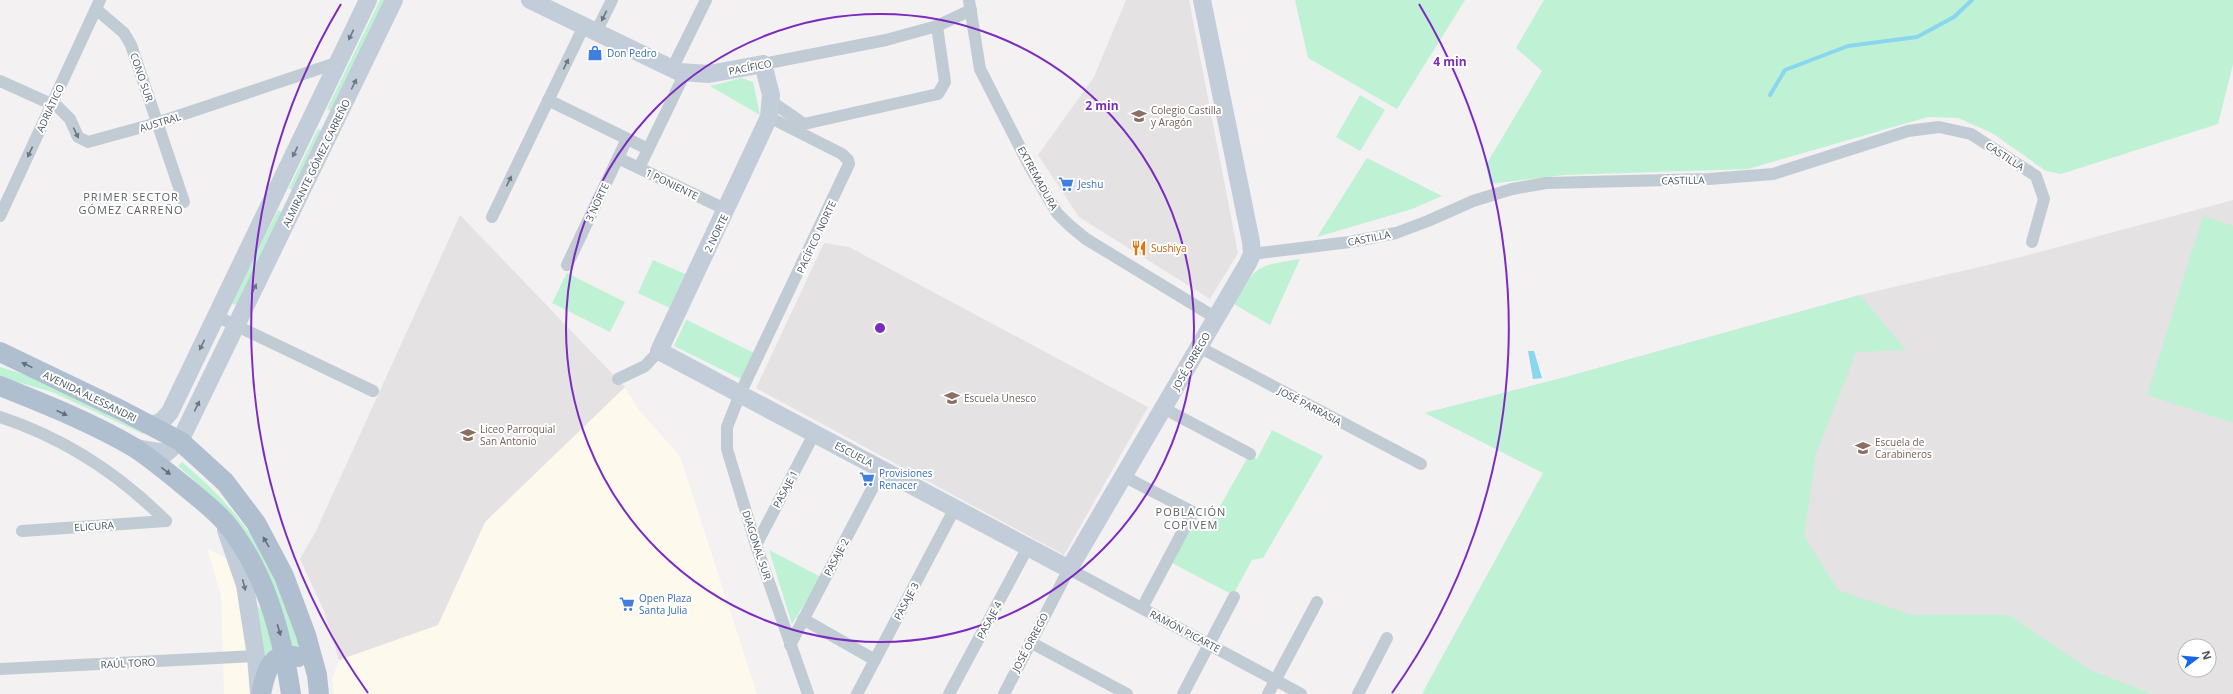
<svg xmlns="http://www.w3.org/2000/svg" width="2233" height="694" font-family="'Open Sans',sans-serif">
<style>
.commercial{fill:#fdf9ec}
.education{fill:#e4e2e3;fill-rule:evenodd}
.green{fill:#bff1d5}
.water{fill:#8bd6ef}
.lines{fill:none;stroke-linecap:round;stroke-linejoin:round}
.stream{stroke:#8bd6ef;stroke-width:4}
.street{stroke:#c1cbd3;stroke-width:12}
.secondary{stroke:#c3cdda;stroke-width:18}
.primary{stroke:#b0bfd0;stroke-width:20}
.oneway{fill:#6c7782}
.oneway2{fill:#6d7884}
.oneway3{fill:#626e7b}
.ring{fill:none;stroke:#7b2cbf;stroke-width:2}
.labels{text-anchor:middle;stroke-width:4;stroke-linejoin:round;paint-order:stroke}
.shop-label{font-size:10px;fill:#366cbe;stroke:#fff;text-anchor:start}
.street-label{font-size:10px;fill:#48535f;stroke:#fff}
.education-label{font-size:10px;fill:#785e54;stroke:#fff;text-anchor:start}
.food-label{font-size:10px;fill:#c56008;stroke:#fff;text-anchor:start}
.neighbourhood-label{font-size:11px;letter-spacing:1px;fill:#5d6166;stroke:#fff}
.centre{fill:#7b2cbf;stroke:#fff;stroke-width:2}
.ring-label{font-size:12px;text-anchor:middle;font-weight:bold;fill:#7b2cbf;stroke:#fff;stroke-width:4;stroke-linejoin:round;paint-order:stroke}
</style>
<rect width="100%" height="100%" fill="#f3f1f1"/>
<g class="commercial">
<path d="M625,387L639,410L680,456L757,694H334L332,679L339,660L438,625L485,522Z"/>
<path d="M207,548L229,560L242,604L252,694H224L221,596Z"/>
</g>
<g class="education">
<path d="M1126,0H1189L1238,253L1210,299L1079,217L1038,155L1094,77Z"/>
<path d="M2233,200V694H1422L1543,473L1425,413L1562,378L1860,295L2013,259ZM2185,646H2209V670H2185Z"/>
<path d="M460,215L625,387L485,522L438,625L339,660L324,611L300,559L316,531Z"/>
<path d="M824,243L849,247L1148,407L1064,555L756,388Z"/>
</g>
<g class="green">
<path d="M380,0H385L332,112L327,109Z"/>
<path d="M1295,0H1465L1397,109L1308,58Z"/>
<path d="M1544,0H2233V64L2218,124L2061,174L2046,171L1992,133L1958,118L1928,117L1748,169L1564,175L1490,184L1486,165L1542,71L1516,48Z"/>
<path d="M742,78L753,82L760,115L710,86Z"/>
<path d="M1360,95L1385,110L1360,151L1336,137Z"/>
<path d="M318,129L322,131L293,191L289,188Z"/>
<path d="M1367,158L1442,196L1412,209L1317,237Z"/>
<path d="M278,210L283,213L238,306L231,303Z"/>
<path d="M2203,216L2233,226V423L2147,395Z"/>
<path d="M1300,259L1270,325L1234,304C1256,265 1256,266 1300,259Z"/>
<path d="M653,260L685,274L670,308L638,293Z"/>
<path d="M567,273L625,302L610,332L552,303Z"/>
<path d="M1860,295L1906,350L1856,352L1816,454L1804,536L1838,590L1912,615H2009L2092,671L2153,694H1422L1543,473L1425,413L1562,378Z"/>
<path d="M687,318V320L754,353L741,379L674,346Z"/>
<path d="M0,367L30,376L144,432L143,434L52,392L0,377Z"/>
<path d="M1272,430L1323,456L1263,558L1252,560L1233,595L1172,563L1196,518L1209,526L1249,455L1257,459Z"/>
<path d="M182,462C221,494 255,532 275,579C284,601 291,623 299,645L295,650L290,647L212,497L178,466Z"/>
<path d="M769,550L821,577L792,624Z"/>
<path d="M258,606L262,610L276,652L264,655L256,613Z"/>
</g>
<path class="water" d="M1528,351H1534L1542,378L1533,379Z"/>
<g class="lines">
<path class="stream" d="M1770,95L1785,70L1848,46L1917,37L1954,17L1972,0"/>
<g class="street">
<path d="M969,0L980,69L1030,167L1057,213L1069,225L1086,239L1216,318"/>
<path d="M96,9L124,33L131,45L184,202"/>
<path d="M596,32L612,0"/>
<path d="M763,64L886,40L937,26L971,10"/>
<path d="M672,69L706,0"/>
<path d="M0,81L58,107L70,119L78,137L88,142L157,123L339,62"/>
<path d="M548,100L648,149"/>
<path d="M772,102L804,124L938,94L945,82L937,26"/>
<path d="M769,117L842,154L848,160L849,164L740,394L727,427V449L756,545L808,694"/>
<path d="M618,158L727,210"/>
<path d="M639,168L685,73"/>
<path d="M0,216L100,0"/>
<path d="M492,217L584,26"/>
<path d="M1252,254L1350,242L1396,233L1428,221L1473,201L1512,189L1546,183L1709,179L1773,174L1908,131L1939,127L1971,134L2036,176L2044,199L2032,242"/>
<path d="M567,265L627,139"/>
<path d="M216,316L373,391"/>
<path d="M1199,347L1421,464"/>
<path d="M618,379L645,366L659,351"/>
<path d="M1163,408L1250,454"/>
<path d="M0,417C64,438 118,473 166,521"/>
<path d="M1123,476L1193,512L1142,608"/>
<path d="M22,531L166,521"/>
<path d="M756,545L814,434"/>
<path d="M803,619L875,660"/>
<path d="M1030,642L1127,694"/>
<path d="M790,645L882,470"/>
<path d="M0,669L256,656"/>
<path d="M857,694L955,508"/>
<path d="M949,694L1028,547"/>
<path d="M1004,694L1069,569L1301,694"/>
<path d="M1183,694L1234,597"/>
<path d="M1268,694L1317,602"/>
<path d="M1358,694L1387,638"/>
</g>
<g class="secondary">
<path d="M530,0L679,72L709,74L763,64L771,95L769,117L659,351L1069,569L1248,263L1252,254L1251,242L1202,0"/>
<path d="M150,426L162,421L170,412L368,0"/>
<path d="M134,448L166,453L180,441L394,0"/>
<path d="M226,530L245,585L256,656L259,694"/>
</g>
<g class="primary">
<path d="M0,352L121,410L180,441L225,482L256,523L284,576L306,635L317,675L319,694"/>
<path d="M0,386C45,404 93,423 135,448C153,460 171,475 188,489C200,499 213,509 224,521C265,569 282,634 291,694"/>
<path d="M261,694C265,674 270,649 298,657"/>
</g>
</g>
<defs><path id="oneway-solid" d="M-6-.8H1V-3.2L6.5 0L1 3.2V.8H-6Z"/></defs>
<g class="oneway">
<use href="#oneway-solid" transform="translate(604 16) rotate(116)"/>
<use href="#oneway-solid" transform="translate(566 64) rotate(-64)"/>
<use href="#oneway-solid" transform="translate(76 133) rotate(64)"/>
<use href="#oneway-solid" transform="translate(30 152) rotate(115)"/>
<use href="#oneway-solid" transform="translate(509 181) rotate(-64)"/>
</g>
<g class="oneway2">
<use href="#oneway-solid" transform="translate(351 35) rotate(116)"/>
<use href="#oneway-solid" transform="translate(354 84) rotate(-64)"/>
<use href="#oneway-solid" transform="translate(295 152) rotate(116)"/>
<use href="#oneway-solid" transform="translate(254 289) rotate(-64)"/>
<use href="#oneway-solid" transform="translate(202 345) rotate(116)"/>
<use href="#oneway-solid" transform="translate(197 406) rotate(-64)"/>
<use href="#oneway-solid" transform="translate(244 585) rotate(76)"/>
</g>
<g class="oneway3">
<use href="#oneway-solid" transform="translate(27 365) rotate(-154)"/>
<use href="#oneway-solid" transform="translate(62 413) rotate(25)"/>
<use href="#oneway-solid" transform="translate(166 471) rotate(38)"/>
<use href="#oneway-solid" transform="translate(266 542) rotate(-120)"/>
<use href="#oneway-solid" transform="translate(279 630) rotate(73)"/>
</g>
<g class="ring">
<circle cx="880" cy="328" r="314"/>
<path d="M368 693A629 629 0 0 1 341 4M1419 4A629 629 0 0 1 1392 693"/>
</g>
<defs>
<g id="shop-bare" transform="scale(1.2)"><path d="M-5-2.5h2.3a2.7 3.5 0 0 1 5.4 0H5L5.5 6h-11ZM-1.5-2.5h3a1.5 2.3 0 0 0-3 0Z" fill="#3f7fe0" stroke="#fff" stroke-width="2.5" paint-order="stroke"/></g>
<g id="school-bare" transform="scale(1.2)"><path d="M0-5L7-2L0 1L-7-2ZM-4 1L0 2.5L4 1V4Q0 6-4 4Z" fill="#8d6e63" stroke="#fff" stroke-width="2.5" paint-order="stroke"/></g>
<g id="supermarket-bare" transform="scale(1.2)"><path d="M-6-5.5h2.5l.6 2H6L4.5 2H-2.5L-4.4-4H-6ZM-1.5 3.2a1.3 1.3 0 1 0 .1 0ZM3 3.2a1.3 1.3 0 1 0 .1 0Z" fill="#3f7fe0" stroke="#fff" stroke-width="2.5" paint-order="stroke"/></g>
<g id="restaurant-bare" transform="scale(1.2)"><path d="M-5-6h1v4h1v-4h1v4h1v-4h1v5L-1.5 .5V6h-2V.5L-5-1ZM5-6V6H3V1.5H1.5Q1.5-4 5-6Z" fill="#e8710a" stroke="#fff" stroke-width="2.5" paint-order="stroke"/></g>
<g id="university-bare" transform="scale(1.2)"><path d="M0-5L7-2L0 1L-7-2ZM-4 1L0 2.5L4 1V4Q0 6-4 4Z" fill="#8d6e63" stroke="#fff" stroke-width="2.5" paint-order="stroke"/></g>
</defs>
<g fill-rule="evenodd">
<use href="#shop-bare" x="595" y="53"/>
<use href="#school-bare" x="1139" y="116"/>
<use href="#supermarket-bare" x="1066" y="184"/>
<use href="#restaurant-bare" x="1139" y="248"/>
<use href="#school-bare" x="952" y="398"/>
<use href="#school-bare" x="468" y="435"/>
<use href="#university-bare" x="1863" y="448"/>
<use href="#supermarket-bare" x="867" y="479"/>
<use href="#supermarket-bare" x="627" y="604"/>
</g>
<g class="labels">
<g class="shop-label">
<text x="607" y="57">Don Pedro</text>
<text x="1078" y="188">Jeshu</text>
<text x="879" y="477">Provisiones<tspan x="879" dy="12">Renacer</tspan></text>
<text x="639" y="602">Open Plaza<tspan x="639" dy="12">Santa Julia</tspan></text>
</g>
<g class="street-label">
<text transform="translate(750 67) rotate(-11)" y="4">PACÍFICO</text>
<text transform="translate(142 77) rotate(71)" y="4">CONO SUR</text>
<text transform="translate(50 108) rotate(-65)" y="4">ADRIÁTICO</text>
<text transform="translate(160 122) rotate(-17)" y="4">AUSTRAL</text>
<text transform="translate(2005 156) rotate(33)" y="4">CASTILLA</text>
<text transform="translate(316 163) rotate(-64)" y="4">ALMIRANTE GÓMEZ CARREÑO</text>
<text transform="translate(1038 178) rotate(61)" y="4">EXTREMADURA</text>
<text transform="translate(1683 180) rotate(-1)" y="4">CASTILLA</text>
<text transform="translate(672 184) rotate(26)" y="4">1 PONIENTE</text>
<text transform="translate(597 202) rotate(-65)" y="4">3 NORTE</text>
<text transform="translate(716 233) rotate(-64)" y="4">2 NORTE</text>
<text transform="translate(816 237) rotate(-65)" y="4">PACÍFICO NORTE</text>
<text transform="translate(1369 238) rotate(-11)" y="4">CASTILLA</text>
<text transform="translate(1191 361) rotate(-60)" y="4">JOSÉ ORREGO</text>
<text transform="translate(90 396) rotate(26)" y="4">AVENIDA ALESSANDRI</text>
<text transform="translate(1310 406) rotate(28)" y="4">JOSÉ PARRASIA</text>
<text transform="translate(854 454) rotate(28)" y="4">ESCUELA</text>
<text transform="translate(785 489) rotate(-62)" y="4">PASAJE 1</text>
<text transform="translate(94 526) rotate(-4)" y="4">ELICURA</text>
<text transform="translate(757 545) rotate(72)" y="4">DIAGONAL SUR</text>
<text transform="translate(836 557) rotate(-62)" y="4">PASAJE 2</text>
<text transform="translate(906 601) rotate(-62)" y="4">PASAJE 3</text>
<text transform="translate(989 620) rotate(-62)" y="4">PASAJE 4</text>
<text transform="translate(1185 631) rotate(28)" y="4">RAMÓN PICARTE</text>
<text transform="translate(1030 642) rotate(-62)" y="4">JOSÉ ORREGO</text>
<text transform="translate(128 663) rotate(-3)" y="4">RAÚL TORO</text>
</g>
<g class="education-label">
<text x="1151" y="114">Colegio Castilla<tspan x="1151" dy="12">y Aragón</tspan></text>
<text x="964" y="402">Escuela Unesco</text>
<text x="480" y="433">Liceo Parroquial<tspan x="480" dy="12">San Antonio</tspan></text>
<text x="1875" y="446">Escuela de<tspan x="1875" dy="12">Carabineros</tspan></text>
</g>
<g class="food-label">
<text x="1151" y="252">Sushiya</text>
</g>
<g class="neighbourhood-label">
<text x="131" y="201">PRIMER SECTOR<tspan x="131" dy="13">GÓMEZ CARREÑO</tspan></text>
<text x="1191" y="516">POBLACIÓN<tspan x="1191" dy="13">COPIVEM</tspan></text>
</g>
</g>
<circle cx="880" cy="328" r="6" class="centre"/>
<g class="ring-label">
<text x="1450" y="66">4 min</text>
<text x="1102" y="110">2 min</text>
</g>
<g transform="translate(2197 658) rotate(74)"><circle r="19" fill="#ffffff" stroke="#b6babf"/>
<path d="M0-3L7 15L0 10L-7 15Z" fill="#1368eb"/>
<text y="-6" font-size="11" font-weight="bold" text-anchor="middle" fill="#48535f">N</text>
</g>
</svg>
